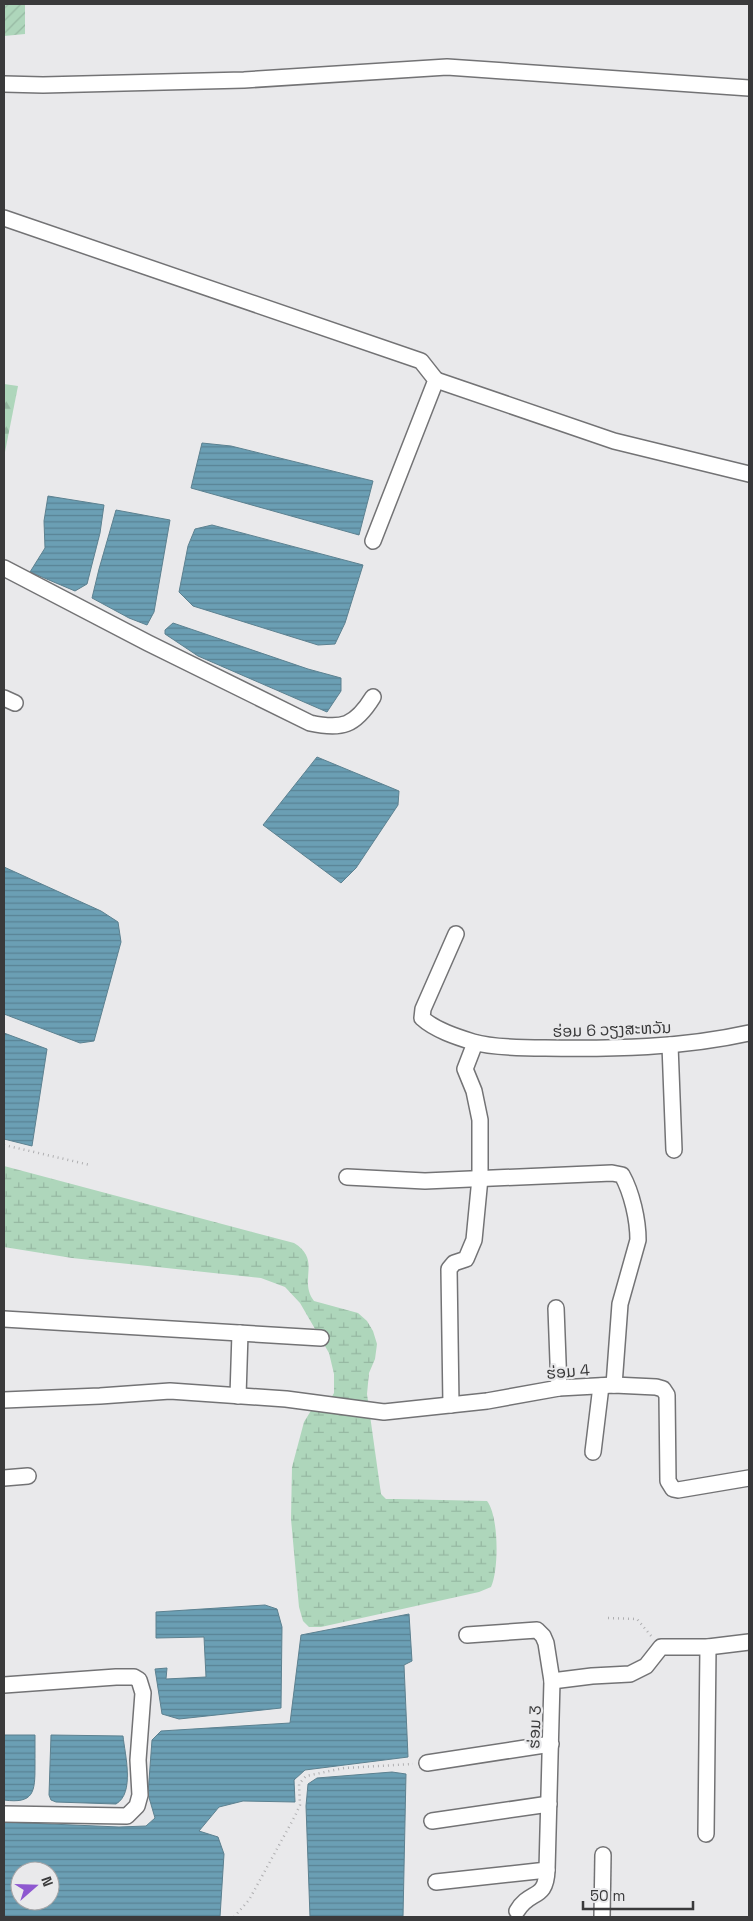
<svg xmlns="http://www.w3.org/2000/svg" width="753" height="1921" font-family="'Space Grotesk','Noto Sans Lao',sans-serif">
<style>
.forest{fill:url(#forest-firs)}
.wetland{fill:url(#wetland-marsh)}
.garden{fill:url(#garden-furrows)}
.water{fill:url(#water-rules);stroke:#5c8190;fill-rule:evenodd}
.lines{fill:none;stroke-linecap:round;stroke-linejoin:round}
.street-casing{stroke:#737375;stroke-width:18}
.path{stroke:#afafb1;stroke-width:2.5;stroke-dasharray:1 4;stroke-linecap:butt}
.street{stroke:#fff;stroke-width:15}
.labels{text-anchor:middle;stroke-width:4.5;stroke-linejoin:round;paint-order:stroke}
.street-label{font-size:16px;fill:#3a3a3b;stroke:#e9e9eb}
</style>
<defs>
<pattern id="forest-firs" width="22" height="20" patternUnits="userSpaceOnUse" patternTransform="scale(1.25)"><rect width="22" height="20" fill="#aed6bb"/><path d="M5 1l3.5 6h-7zM16 11l3.5 6h-7z" fill="#96b8a2"/></pattern>
<pattern id="wetland-marsh" width="20" height="14" patternUnits="userSpaceOnUse" patternTransform="scale(1.25)"><rect width="20" height="14" fill="#aed6bb"/><path d="M1 5h8M5 5V1M11 12h8M15 12V8" fill="none" stroke="#96b8a2"/></pattern>
<pattern id="garden-furrows" width="10" height="10" patternUnits="userSpaceOnUse" patternTransform="scale(1.25)"><rect width="10" height="10" fill="#aed6bb"/><path d="M-1 1l2-2M0 10L10 0M9 11l2-2" fill="none" stroke="#96b8a2"/></pattern>
<pattern id="water-rules" width="6" height="5" patternUnits="userSpaceOnUse" patternTransform="scale(1.25)"><rect width="6" height="5" fill="#6b9fb4"/><path d="M0 2.5h6" fill="none" stroke="#598394"/></pattern>
</defs>
<rect width="100%" height="100%" fill="#e9e9eb"/>
<path class="forest" d="M4,384L18,386L4,457Z"/>
<path class="wetland" d="M4,1166L294,1243C322,1260 298,1280 314,1301L358,1313L367,1321L373,1331L377,1344L375,1359L369,1373L367,1394L381,1494L386,1499H397L487,1501C499,1516 499,1570 491,1587L479,1592L321,1627H309L303,1621L299,1607L291,1519L292,1467L304,1422L312,1409L330,1400L334,1393V1374L329,1353L300,1303L285,1287L261,1278L72,1258L4,1247Z"/>
<path class="garden" d="M4,4H25V34L4,36Z"/>
<g class="water">
<path d="M202,443L231,446L373,481L359,535L191,488Z"/>
<path d="M48,496L104,505L100,533L87,584L75,591L30,572L45,548L44,521Z"/>
<path d="M116,510L170,520L154,612L147,625L129,618L92,598L99,569Z"/>
<path d="M212,525L363,565L345,623L335,644L318,645L193,606L179,592L188,546L195,529Z"/>
<path d="M173,623L308,669L341,678V691L327,712L198,656L165,634V630Z"/>
<path d="M317,757L399,791L398,805L356,868L341,883L263,825Z"/>
<path d="M4,867L101,911L118,922L121,942L94,1041L80,1043L4,1014Z"/>
<path d="M4,1033L47,1049L32,1146L4,1139Z"/>
<path d="M265,1605L277,1609L282,1627L281,1708L179,1719L162,1714L155,1669L167,1668L166,1679L206,1677L204,1637L156,1638V1612Z"/>
<path d="M409,1614L412,1661L404,1665L408,1757L305,1770L294,1780L295,1802L243,1801L219,1807L199,1831L218,1837L224,1854L220,1917H4V1822L119,1827L146,1826L155,1818L148,1794L152,1740L161,1731L290,1723L301,1635ZM20,1871H50V1901H20Z"/>
<path d="M4,1735H35C35,1746 35,1756 35,1766C35,1792 34,1804 4,1800Z"/>
<path d="M51,1735L123,1736C125,1755 135,1793 116,1804L56,1802L51,1800L49,1795Z"/>
<path d="M392,1772L406,1774L403,1917H310L306,1806L308,1784L317,1778Z"/>
</g>
<g class="lines">
<g class="street-casing">
<g id="street">
<path d="M4,84L43,85L244,80L447,67L749,88"/>
<path d="M4,218L421,361L436,380L373,541"/>
<path d="M436,380L614,441L749,474"/>
<path d="M4,568L148,643L310,723C342,730 355,726 373,697"/>
<path d="M4,698L15,703"/>
<path d="M456,934L423,1009L422,1018C435,1030 457,1037 473,1042C490,1047 526,1048 545,1048C613,1049 682,1048 749,1033"/>
<path d="M670,1045L674,1150"/>
<path d="M347,1177L425,1181L612,1173L622,1175C632,1193 638,1220 638,1240L620,1304L614,1385"/>
<path d="M556,1308L559,1388"/>
<path d="M4,1319L321,1338"/>
<path d="M238,1396L240,1333"/>
<path d="M4,1400L100,1396L170,1391L286,1399L384,1412L487,1401L559,1388L614,1385L656,1387L663,1389L667,1395L668,1481L673,1489L678,1490L749,1478"/>
<path d="M451,1405L449,1269L454,1263L466,1259L474,1240L480,1178V1120L474,1091L465,1069L475,1043"/>
<path d="M593,1452L601,1386"/>
<path d="M4,1478L28,1476"/>
<path d="M552,1681L592,1676L630,1674L646,1666L661,1647H708L749,1642"/>
<path d="M4,1685L116,1677H134L139,1680L143,1693L138,1760L140,1795L137,1806L127,1816L4,1814"/>
<path d="M427,1763L551,1744"/>
<path d="M432,1821L549,1804"/>
<path d="M706,1834L708,1647"/>
<path d="M436,1882L547,1870L552,1681L546,1643L543,1636L537,1630L467,1635"/>
<path d="M517,1911C530,1889 546,1901 547,1870"/>
<path d="M602,1917L603,1855"/>
</g>
</g>
<g class="path">
<path d="M4,1145L90,1165"/>
<path d="M608,1618L637,1619L652,1637"/>
<path d="M234,1917L249,1900L295,1816L300,1805L299,1784L306,1776L344,1768L413,1764"/>
</g>
<use href="#street" class="street"/>
</g>
<g class="labels">
<g class="street-label">
<text transform="translate(612 1029) rotate(-2)" y="6">ຮ່ອມ 6 ວຽງສະຫວັນ</text>
<text transform="translate(568 1371) rotate(-5)" y="6">ຮ່ອມ 4</text>
<text transform="translate(534 1727) rotate(-88)" y="6">ຮ່ອມ 3</text>
</g>
</g>
<rect width="753" height="1921" fill="none" stroke="#3a3a3b" stroke-width="10"/>
<g transform="translate(35 1886) rotate(70)"><circle r="24" fill="#e9e9eb" stroke="#a3a3a5"/>
<path d="M0-4L9 19L0 12L-9 19Z" fill="#8e58d0"/>
<text y="-8" font-size="14" font-weight="bold" text-anchor="middle" fill="#3a3a3b">N</text>
</g>
<path d="M583 1901v8h110v-8" fill="none" stroke="#3a3a3b" stroke-width="2.5"/>
<text x="590" y="1901" font-size="15" fill="#3a3a3b" stroke="#e9e9eb" stroke-width="4" paint-order="stroke">50 m</text>
</svg>
